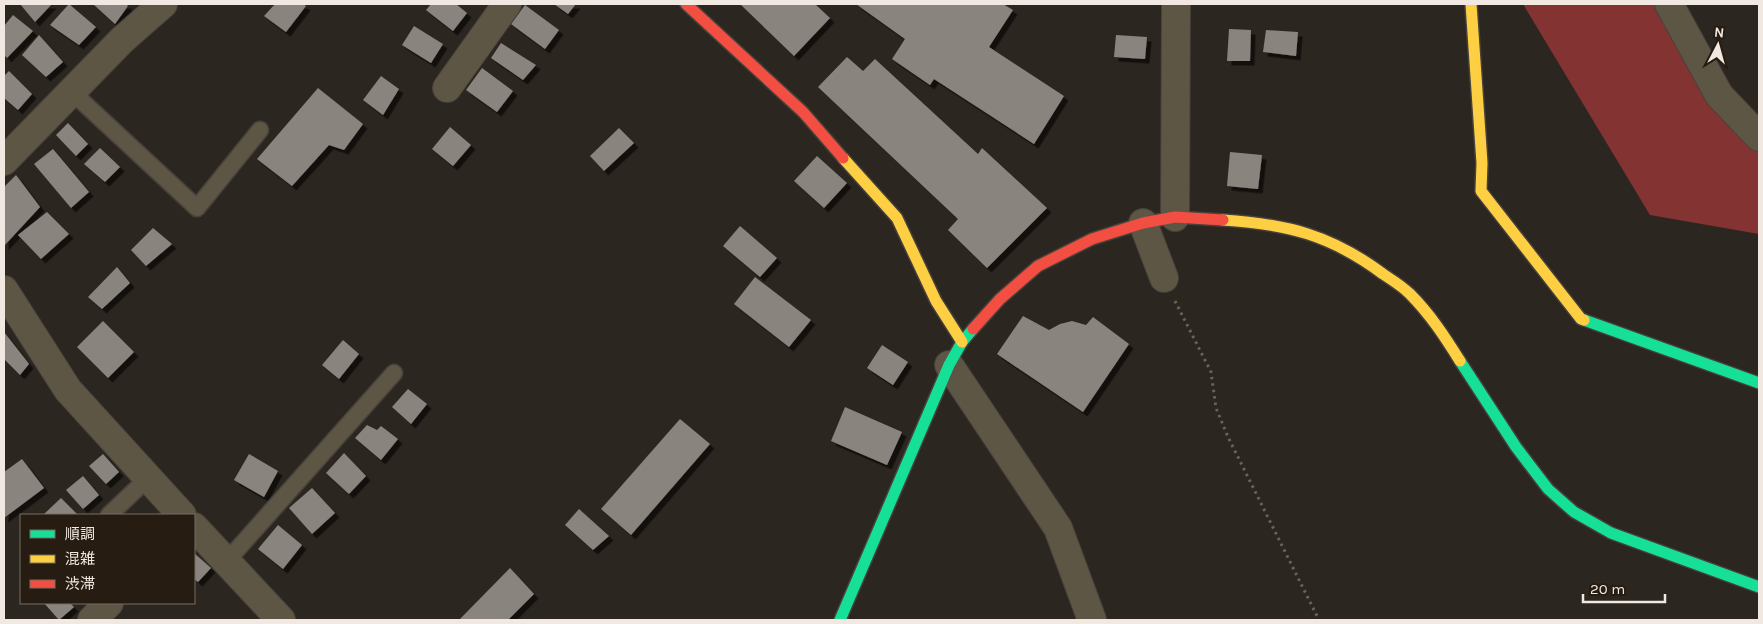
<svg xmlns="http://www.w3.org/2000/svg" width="1763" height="624" font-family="Karla,'Noto Sans JP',sans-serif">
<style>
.forest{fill:#833432}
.building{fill:#8a847f;filter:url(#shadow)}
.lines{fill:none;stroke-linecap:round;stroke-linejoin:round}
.lane-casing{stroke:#47413c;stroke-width:19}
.street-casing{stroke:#47413c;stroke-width:30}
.fast-casing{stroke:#47413c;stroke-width:14}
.slow-casing{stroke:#47413c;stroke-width:14}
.jam-casing{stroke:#47413c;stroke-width:14}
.path{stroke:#6a6357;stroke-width:3;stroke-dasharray:2.5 4;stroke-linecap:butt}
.lane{stroke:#5d5644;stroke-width:16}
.street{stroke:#5d5644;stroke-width:28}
.fast{stroke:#16e098;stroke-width:11}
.slow{stroke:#ffcf43;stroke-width:11}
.jam{stroke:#f24e42;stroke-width:11}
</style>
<defs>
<filter id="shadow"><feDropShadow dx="4.5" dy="4.5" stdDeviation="0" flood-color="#0009"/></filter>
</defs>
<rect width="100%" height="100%" fill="#2c2620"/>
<path class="forest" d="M1523,4H1676L1759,140V234L1650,215Z"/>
<g class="building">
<path d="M20,4H52L35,22Z"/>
<path d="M69,4L96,27L79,45L50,25Z"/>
<path d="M93,4H126L128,6L115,24Z"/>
<path d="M275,4H303L306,6L286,32L264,16Z"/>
<path d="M431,4H456L467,13L453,31L426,10Z"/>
<path d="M554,4H576L568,14Z"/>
<path d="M740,4H815L830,18L794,56Z"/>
<path d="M856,4H1003L1013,10L989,47L1064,96L1034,144L934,79L930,85L892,59L905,39Z"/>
<path d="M525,5L559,30L545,49L511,24Z"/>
<path d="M13,15L33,31L7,58L4,55V26Z"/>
<path d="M414,26L443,44L431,63L402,45Z"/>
<path d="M1229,29L1251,30L1250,61H1227Z"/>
<path d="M1266,30L1298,32L1296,56L1263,52Z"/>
<path d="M39,35L63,62L46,77L22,55Z"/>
<path d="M1116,35L1147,37L1145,59L1114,57Z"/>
<path d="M501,43L536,65L523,80L491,58Z"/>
<path d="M847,57L863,71L875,59L978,154L982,148L1047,208L987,268L948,230L958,219L818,87Z"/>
<path d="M482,68L513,91L497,112L466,90Z"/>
<path d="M9,71L32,94L18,110L4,98V76Z"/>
<path d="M381,76L399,89L383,115L363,100Z"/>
<path d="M318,88L363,124L344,150L329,145L292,186L257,159Z"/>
<path d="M68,123L88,144L76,156L56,135Z"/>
<path d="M450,127L471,145L453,166L432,149Z"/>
<path d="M619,128L634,143L604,171L590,156Z"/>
<path d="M100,148L120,167L105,182L84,164Z"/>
<path d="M53,149L89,192L71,208L34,164Z"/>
<path d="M1230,152L1262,155L1258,189L1227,186Z"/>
<path d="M817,156L847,183L824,208L794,181Z"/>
<path d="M16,175L40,207L4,246V187Z"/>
<path d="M47,212L69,234L41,259L18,235Z"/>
<path d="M740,226L777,258L760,277L723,246Z"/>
<path d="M153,228L172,244L146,266L131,250Z"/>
<path d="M117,267L130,283L102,309L88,297Z"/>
<path d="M755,277L811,320L789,347L734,304Z"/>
<path d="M1023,316L1049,330L1060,324L1072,321L1086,325L1093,317L1129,344L1083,412L997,354Z"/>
<path d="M103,321L134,352L108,378L77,347Z"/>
<path d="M4,332L29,364L20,375L4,359Z"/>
<path d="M343,340L359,354L339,379L322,365Z"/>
<path d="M882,345L908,362L893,385L867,368Z"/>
<path d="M408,389L427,404L411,424L392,407Z"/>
<path d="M845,407L902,432L887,465L831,441Z"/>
<path d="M680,419L710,444L631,535L601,509Z"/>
<path d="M367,425L377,430L381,426L398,439L381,460L355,438Z"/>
<path d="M344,453L366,476L349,494L326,473Z"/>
<path d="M103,454L119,472L106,484L89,466Z"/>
<path d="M249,454L278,471L264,497L234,480Z"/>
<path d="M22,459L44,488L4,518V472Z"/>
<path d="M83,476L99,495L83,509L66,490Z"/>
<path d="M312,488L335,513L312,534L289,508Z"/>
<path d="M61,498L78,515H43Z"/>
<path d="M579,509L609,536L593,550L565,525Z"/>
<path d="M278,525L302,545L283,569L258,549Z"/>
<path d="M194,553L211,568L198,582L194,579Z"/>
<path d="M510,568L534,594L508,620H459Z"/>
<path d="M44,603H70L74,607L59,620Z"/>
</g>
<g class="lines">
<g class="lane-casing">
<g id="lane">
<path d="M72,92L197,208L260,130"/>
<path d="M109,515L147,479"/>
<path d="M226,562L394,373"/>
</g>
</g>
<g class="street-casing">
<g id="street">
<path d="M1669,4L1719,95L1759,137"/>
<path d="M447,88L507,4"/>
<path d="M4,161L122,40L163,4"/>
<path d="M1175,217L1176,4"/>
<path d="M1143,223L1164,278"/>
<path d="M4,290L68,390L182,515"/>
<path d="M949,365L1058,528L1092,620"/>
<path d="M194,527L281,620"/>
<path d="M92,620L109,603"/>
</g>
</g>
<g class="fast-casing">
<g id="fast">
<path d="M1584,320L1759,383"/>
<path d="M1460,361L1516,447L1548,489L1574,512L1611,533L1759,587"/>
<path d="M840,620L949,365L962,342L973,329"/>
</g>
</g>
<g class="slow-casing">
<g id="slow">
<path d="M1471,4L1482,163L1481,191L1581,319L1584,320"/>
<path d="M843,158L897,218L936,301L962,342"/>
<path d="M1223,220C1287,224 1331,235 1383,274C1392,280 1402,286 1410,294C1430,314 1445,337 1460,361"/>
</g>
</g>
<g class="jam-casing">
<g id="jam">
<path d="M686,4L803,112L843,158"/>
<path d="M973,329L1000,299L1038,266L1092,239L1143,223L1175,217L1223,220"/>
</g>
</g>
<path class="path" d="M1175,301L1211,372L1216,408L1228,437L1319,620"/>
<use href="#lane" class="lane"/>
<use href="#street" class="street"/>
<use href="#fast" class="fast"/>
<use href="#slow" class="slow"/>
<use href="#jam" class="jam"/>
</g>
<rect width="1763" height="624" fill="none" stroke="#f0e8e1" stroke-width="10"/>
<rect x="20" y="514" width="175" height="90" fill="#271c11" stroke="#776e64"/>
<rect x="30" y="530" width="25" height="8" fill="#16e098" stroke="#776e64"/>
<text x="65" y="539" font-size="15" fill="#f0e8e1">順調</text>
<rect x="30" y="555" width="25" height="8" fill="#ffcf43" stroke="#776e64"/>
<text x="65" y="564" font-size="15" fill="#f0e8e1">混雑</text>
<rect x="30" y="580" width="25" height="8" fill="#f24e42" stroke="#776e64"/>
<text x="65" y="589" font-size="15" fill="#f0e8e1">渋滞</text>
<g transform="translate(1718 45) rotate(6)" stroke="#271c11" stroke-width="4" paint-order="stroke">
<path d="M0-4L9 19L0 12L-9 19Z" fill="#f0e8e1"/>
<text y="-8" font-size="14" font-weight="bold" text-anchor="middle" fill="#f0e8e1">N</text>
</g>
<path d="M1583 594v8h82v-8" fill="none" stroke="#f0e8e1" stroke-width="2.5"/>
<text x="1590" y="594" font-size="15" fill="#f0e8e1" stroke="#271c11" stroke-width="4" paint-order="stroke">20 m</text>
</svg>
